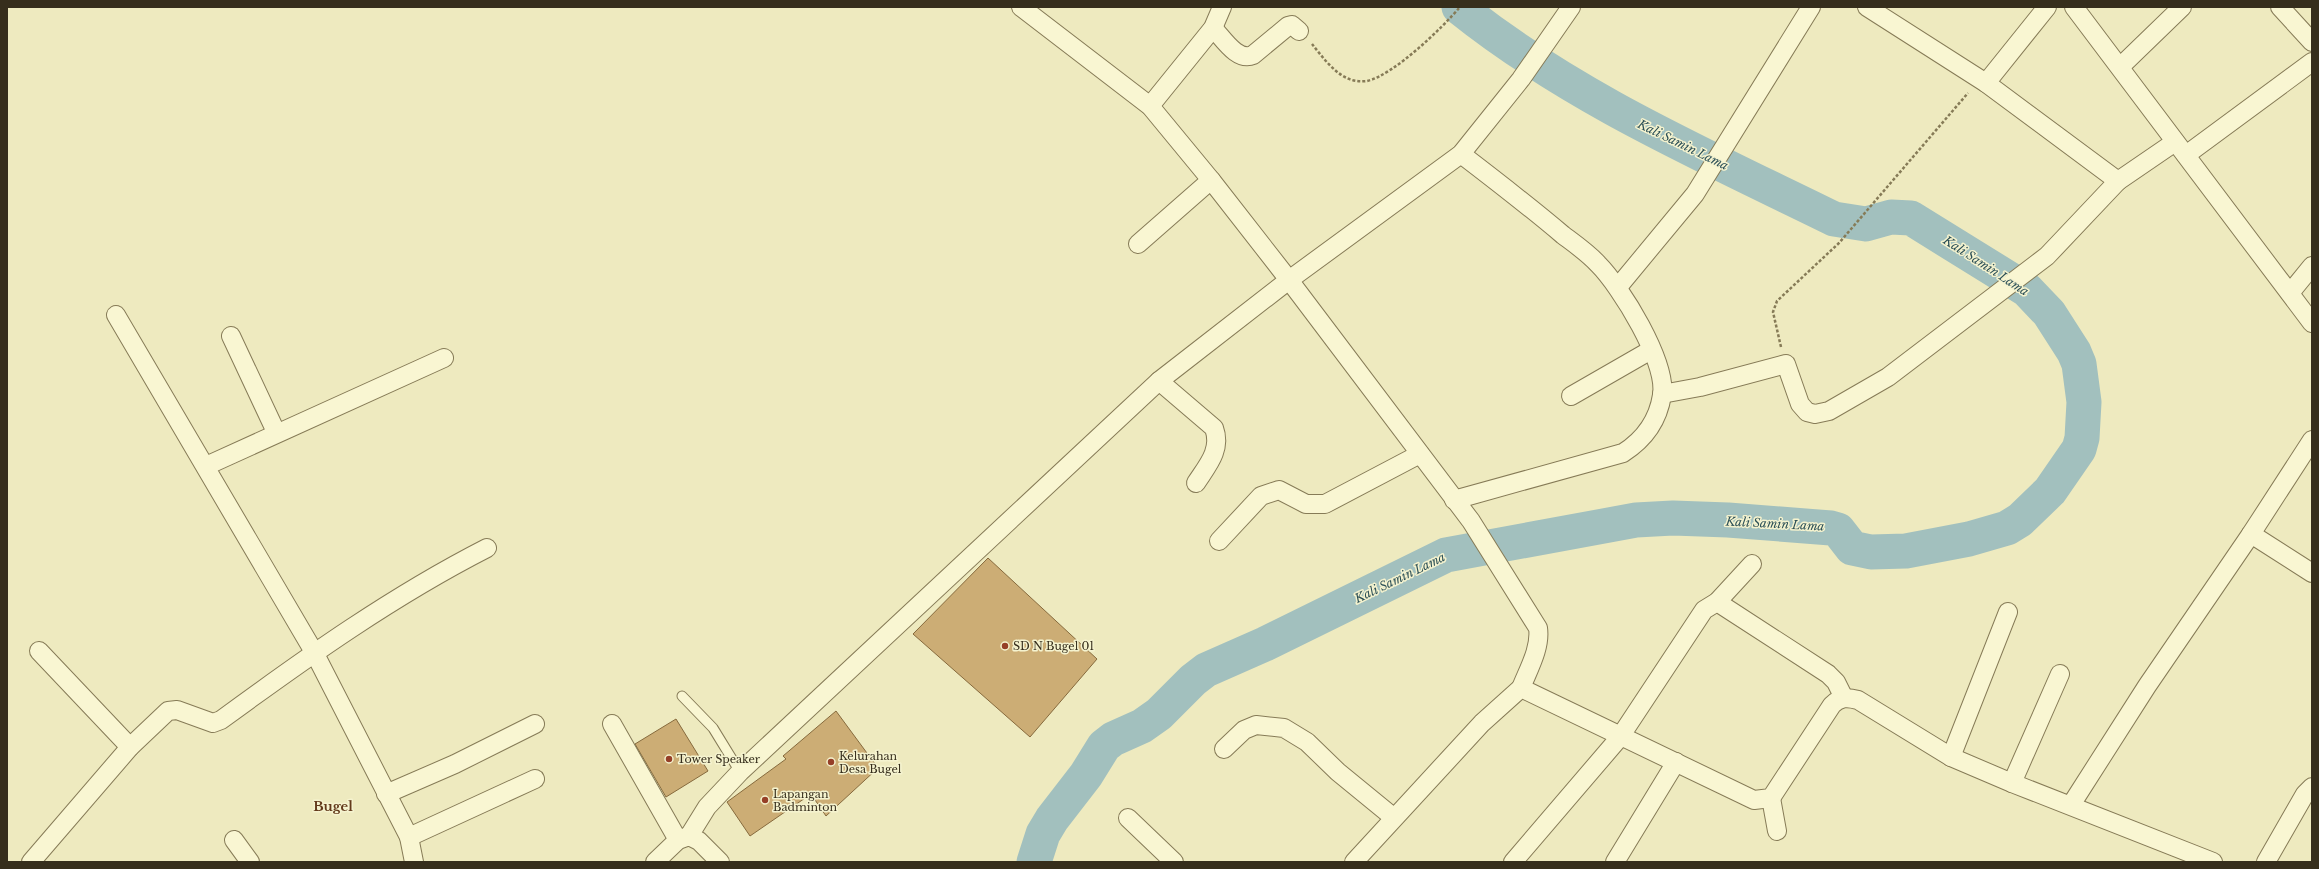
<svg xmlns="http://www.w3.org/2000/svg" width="2319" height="869" font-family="'Libre Baskerville',serif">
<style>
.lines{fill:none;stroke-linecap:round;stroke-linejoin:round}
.river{stroke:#a2c0be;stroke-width:35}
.building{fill:#ccad75;stroke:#866a3d}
.lane-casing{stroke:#867b57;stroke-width:11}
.street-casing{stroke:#867b57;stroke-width:20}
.path{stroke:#867b57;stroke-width:2.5;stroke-dasharray:3 2;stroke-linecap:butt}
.lane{stroke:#f9f6d2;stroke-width:9}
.street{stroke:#f9f6d2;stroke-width:18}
.poi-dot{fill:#963f27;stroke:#f5f3cf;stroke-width:1.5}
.labels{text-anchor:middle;stroke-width:3;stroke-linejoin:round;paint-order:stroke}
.poi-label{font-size:11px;fill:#362e1c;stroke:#f5f3cf;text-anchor:start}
.water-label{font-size:12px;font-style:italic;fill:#2b4f56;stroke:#f5f3cf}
.quarter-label{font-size:13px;font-weight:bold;fill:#633a1b;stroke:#f5f3cf}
</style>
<rect width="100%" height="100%" fill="#eeeabf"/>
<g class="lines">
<path class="river" d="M1034,862L1043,834L1052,819L1086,775L1104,746L1113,739L1142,726L1159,714L1193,680L1206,670L1265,644L1446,555L1636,520L1673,518L1728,520L1831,528L1838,530L1852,548L1871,552L1906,551L1969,539L2007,528L2020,520L2050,491L2079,449L2082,438L2084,402L2079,364L2074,352L2049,313L2027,290L1911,218L1891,217L1866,224L1834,219C1706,156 1571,97 1459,7"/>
</g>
<g class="building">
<path d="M988,558L1097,659L1030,737L913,634Z"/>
<path d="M836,711L878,768L826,816L811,794L750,836L727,802L786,759L783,756Z"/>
<path d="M676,719L708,771L666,797L635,744Z"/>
</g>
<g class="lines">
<g class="lane-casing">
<path id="lane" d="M682,696L713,728L740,772"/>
</g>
<g class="street-casing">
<g id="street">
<path d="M1021,7L1150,106L1211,180L1289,280L1471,521L1538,628C1541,648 1528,670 1521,688"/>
<path d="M1867,7L1986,83L2118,181L2175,142"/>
<path d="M2074,7L2312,323"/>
<path d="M2280,7L2312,42"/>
<path d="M1213,28C1223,38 1237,62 1253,55L1288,26L1292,25L1299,31"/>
<path d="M2120,67L2182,7"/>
<path d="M1986,83L2047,7"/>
<path d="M1150,106L1213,28L1222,7"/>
<path d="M2186,155L2312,62"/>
<path d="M1138,244L1211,180"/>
<path d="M1618,287L1695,194L1811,7"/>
<path d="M2290,293L2312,266"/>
<path d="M116,315L314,652L409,837L414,862"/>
<path d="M231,336L276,432"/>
<path d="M1159,381L1214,428C1222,450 1207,466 1196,483"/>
<path d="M1662,394L1700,387L1786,364L1800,404L1807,412L1815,414L1829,411L1888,377L2047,256L2118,181"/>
<path d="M1571,396L1651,350"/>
<path d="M206,466L444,358"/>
<path d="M1454,500L1623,453C1645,439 1658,421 1662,395C1667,362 1621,287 1598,264C1588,253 1575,244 1563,235C1530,207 1495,180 1461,154"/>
<path d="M2251,534L2312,440"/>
<path d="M1219,541L1261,496L1279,490L1306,504H1325L1420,454"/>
<path d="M1717,602L1828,674L1836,682L1844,698"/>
<path d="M39,651L130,747"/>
<path d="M612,724L678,840"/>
<path d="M1224,749L1244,730L1256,725L1284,728L1307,742L1338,772L1393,817"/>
<path d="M1951,757L2008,612"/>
<path d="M2012,783L2060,674"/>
<path d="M386,794L455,764L535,724"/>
<path d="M1771,798L1777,831"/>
<path d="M2071,805L2147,686L2251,534L2312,573"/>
<path d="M1128,818L1174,862"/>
<path d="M689,836L707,807L740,772L1159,381L1289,280L1461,154L1521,79L1571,7"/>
<path d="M409,837L535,779"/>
<path d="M234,840L250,862"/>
<path d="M31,862L130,747L168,711L177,710L213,723L221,720C307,657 393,596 487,548"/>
<path d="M655,862L678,840L689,836L699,841L720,862"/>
<path d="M1354,862L1482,723L1521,688L1754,800L1771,798L1832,705C1840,697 1847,697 1858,700L1951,757L2012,783L2213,862"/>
<path d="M1513,862L1620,737L1704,610L1717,602L1752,564"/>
<path d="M1615,862L1676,762"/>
<path d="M2266,862L2305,794L2312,787"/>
</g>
</g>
<g class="path">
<path d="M1312,44C1321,55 1333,72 1347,78C1353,81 1360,82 1367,81C1394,75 1442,28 1460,7"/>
<path d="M1781,347L1773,312L1777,301L1839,243L1968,93"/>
</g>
<use href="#lane" class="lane"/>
<use href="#street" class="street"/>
</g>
<g class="poi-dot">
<circle cx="1005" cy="646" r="4"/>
<circle cx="669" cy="759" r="4"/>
<circle cx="831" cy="762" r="4"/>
<circle cx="765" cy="800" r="4"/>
</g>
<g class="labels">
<g class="poi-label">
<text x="1013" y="650">SD N Bugel 01</text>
<text x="839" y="760">Kelurahan<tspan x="839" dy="13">Desa Bugel</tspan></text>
<text x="677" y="763">Tower Speaker</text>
<text x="773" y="798">Lapangan<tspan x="773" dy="13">Badminton</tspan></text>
</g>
<g class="water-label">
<text transform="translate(1683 145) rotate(26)" y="4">Kali Samin Lama</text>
<text transform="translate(1986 266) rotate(33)" y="4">Kali Samin Lama</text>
<text transform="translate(1775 524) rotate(3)" y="4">Kali Samin Lama</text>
<text transform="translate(1400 578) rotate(-26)" y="4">Kali Samin Lama</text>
</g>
<g class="quarter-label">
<text x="333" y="811">Bugel</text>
</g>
</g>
<rect width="2319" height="869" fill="none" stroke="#362e1c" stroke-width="16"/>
</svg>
